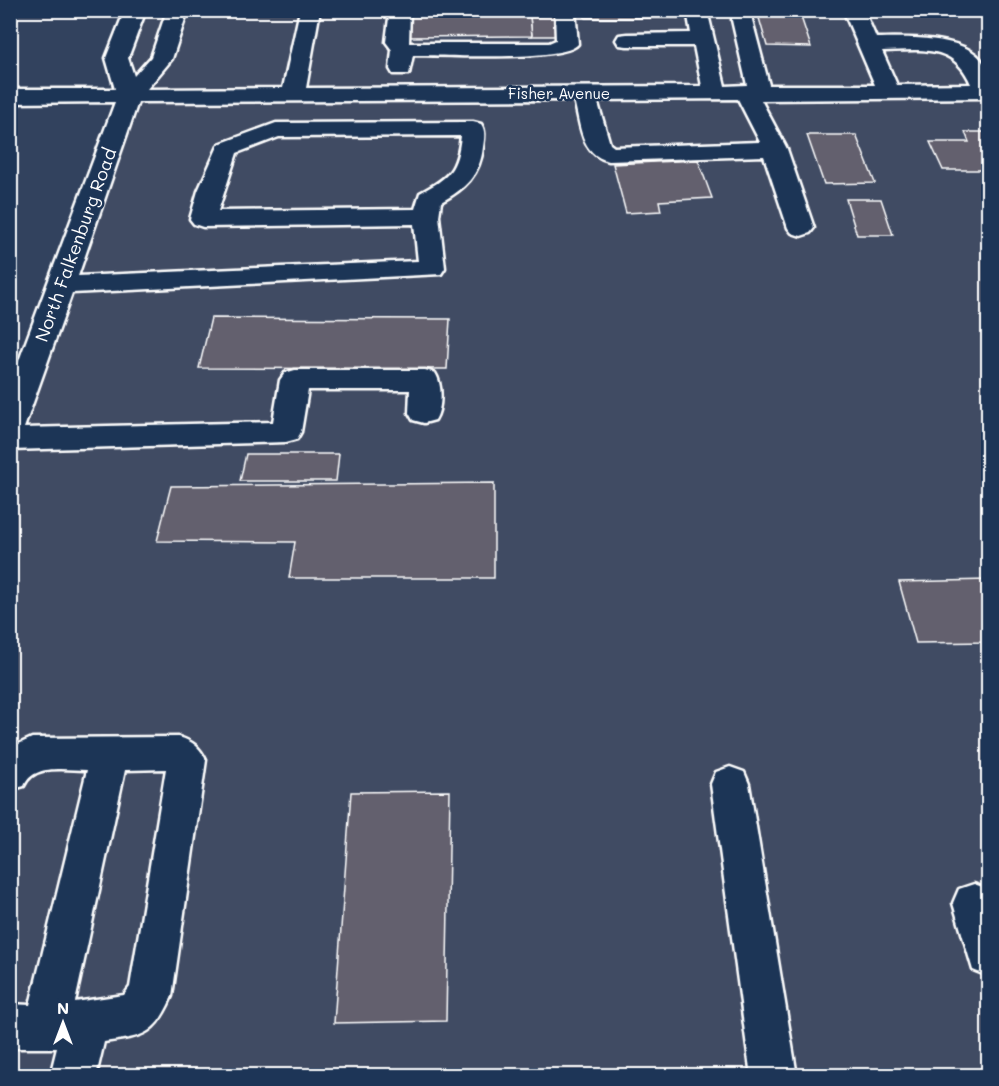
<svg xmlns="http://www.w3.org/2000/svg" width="999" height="1086" font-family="Mali,sans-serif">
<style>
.built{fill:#414b63}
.building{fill:#63606e;stroke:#fff;stroke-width:1.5}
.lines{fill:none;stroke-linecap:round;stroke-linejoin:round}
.minor-casing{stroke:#fff;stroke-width:5}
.minor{fill:#1d3557;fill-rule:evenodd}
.labels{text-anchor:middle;stroke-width:5;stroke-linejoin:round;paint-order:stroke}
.far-street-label{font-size:15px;fill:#fff;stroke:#1d3557}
.street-label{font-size:18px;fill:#fff;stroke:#1d3557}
</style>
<rect width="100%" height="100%" fill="#32425e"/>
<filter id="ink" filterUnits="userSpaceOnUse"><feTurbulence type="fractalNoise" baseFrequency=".0167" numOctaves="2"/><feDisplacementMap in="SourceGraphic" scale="12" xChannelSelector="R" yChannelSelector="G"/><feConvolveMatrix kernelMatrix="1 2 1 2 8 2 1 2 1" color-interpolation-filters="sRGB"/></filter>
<g filter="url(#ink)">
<g class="built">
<path d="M147,11H167L150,58L135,75L129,57Z"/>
<path d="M189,11H988V84L147,89L173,59Z"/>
<path d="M988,98V1075H11L10,471L139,103Z"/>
</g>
<g class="building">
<path d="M584,10H685L686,18H585Z"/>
<path d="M757,11H799L811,47L767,46Z"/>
<path d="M555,15L561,36H532L530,17Z"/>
<path d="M411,16L530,17L532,36L408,37Z"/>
<path d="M965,132H984L988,141V170H943L930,142H969Z"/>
<path d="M807,135H856L875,183L824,184Z"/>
<path d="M698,160L712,198L659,201L661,211L626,213L613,164Z"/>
<path d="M846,199H881L893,235H857Z"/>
<path d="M211,318L450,319L447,369L199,368Z"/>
<path d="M246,454H339L336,481H240Z"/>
<path d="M494,483V578H289L295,542L157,541L171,486Z"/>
<path d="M988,580V642L916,643L899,582Z"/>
<path d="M450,791L446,1021L334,1023L351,792Z"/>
</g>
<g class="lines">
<g class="minor-casing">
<g id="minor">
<path d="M125,10H146L128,58L134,76L151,57L167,10H188L172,59L147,89L283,88L300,10H320L306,88L702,86L694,46H627L619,45L616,40L619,35L627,34L691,33L687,10H707L725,86L747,85L732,20L733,10H753L752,20L769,85H875L843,10H864L876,38C907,38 981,33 988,75C990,82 988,91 988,98L761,100L787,149L814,228L810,233L801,236L792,233L788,228L764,156L609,161C580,154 581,125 574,100L138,102L78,276L418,261L414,224L203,227L194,224L190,219L198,191L219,144L276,123L473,122L481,124C486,131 484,139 483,147C480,175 465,189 441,202L439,216L445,268L441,274L72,293L24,428L273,422L280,380L285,373L295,370H425L435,373C443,385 442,409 435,420L424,423L413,420L409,413L410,390H308L301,432L297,439L286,442L10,450V385L115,102L10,103V89H115L106,58ZM882,51C920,50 954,43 971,84L897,85ZM738,99L760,142L614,147L610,144L597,100ZM461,136C457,170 450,177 420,193L415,209L218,211L237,153L279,137Z"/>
<path d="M390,10H410L409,43H549L556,40L555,10H575L578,44C565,62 440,55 413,55L409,74H393L390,69L392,50L386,42Z"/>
<path d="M179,737C193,742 199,746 206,760L172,996C155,1036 144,1036 104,1042L96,1076H50L57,1048H10V1004L30,1005L87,770C65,770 34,763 24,786L10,790V748L32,738ZM166,769L130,987L124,995L75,1002L125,770Z"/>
<path d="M730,767L744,772L749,784L797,1076H751L711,784L716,772Z"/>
<path d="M974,884L988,889V976L973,970L953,903L959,889Z"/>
</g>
</g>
<use href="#minor" class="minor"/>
</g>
</g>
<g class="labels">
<g class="far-street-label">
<text x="559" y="99">Fisher Avenue</text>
</g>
<g class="street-label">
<text transform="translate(76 245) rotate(-70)" y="6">North Falkenburg Road</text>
</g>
</g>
<rect width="999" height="1086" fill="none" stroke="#1d3557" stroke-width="36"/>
<rect x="18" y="18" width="963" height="1050" fill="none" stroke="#fff" stroke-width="2" filter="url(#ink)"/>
<g transform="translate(63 1023)" stroke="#1d3557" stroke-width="4.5" paint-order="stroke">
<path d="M0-4.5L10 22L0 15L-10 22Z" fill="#ffffff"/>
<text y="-9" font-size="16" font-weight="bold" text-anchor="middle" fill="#ffffff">N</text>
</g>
</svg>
